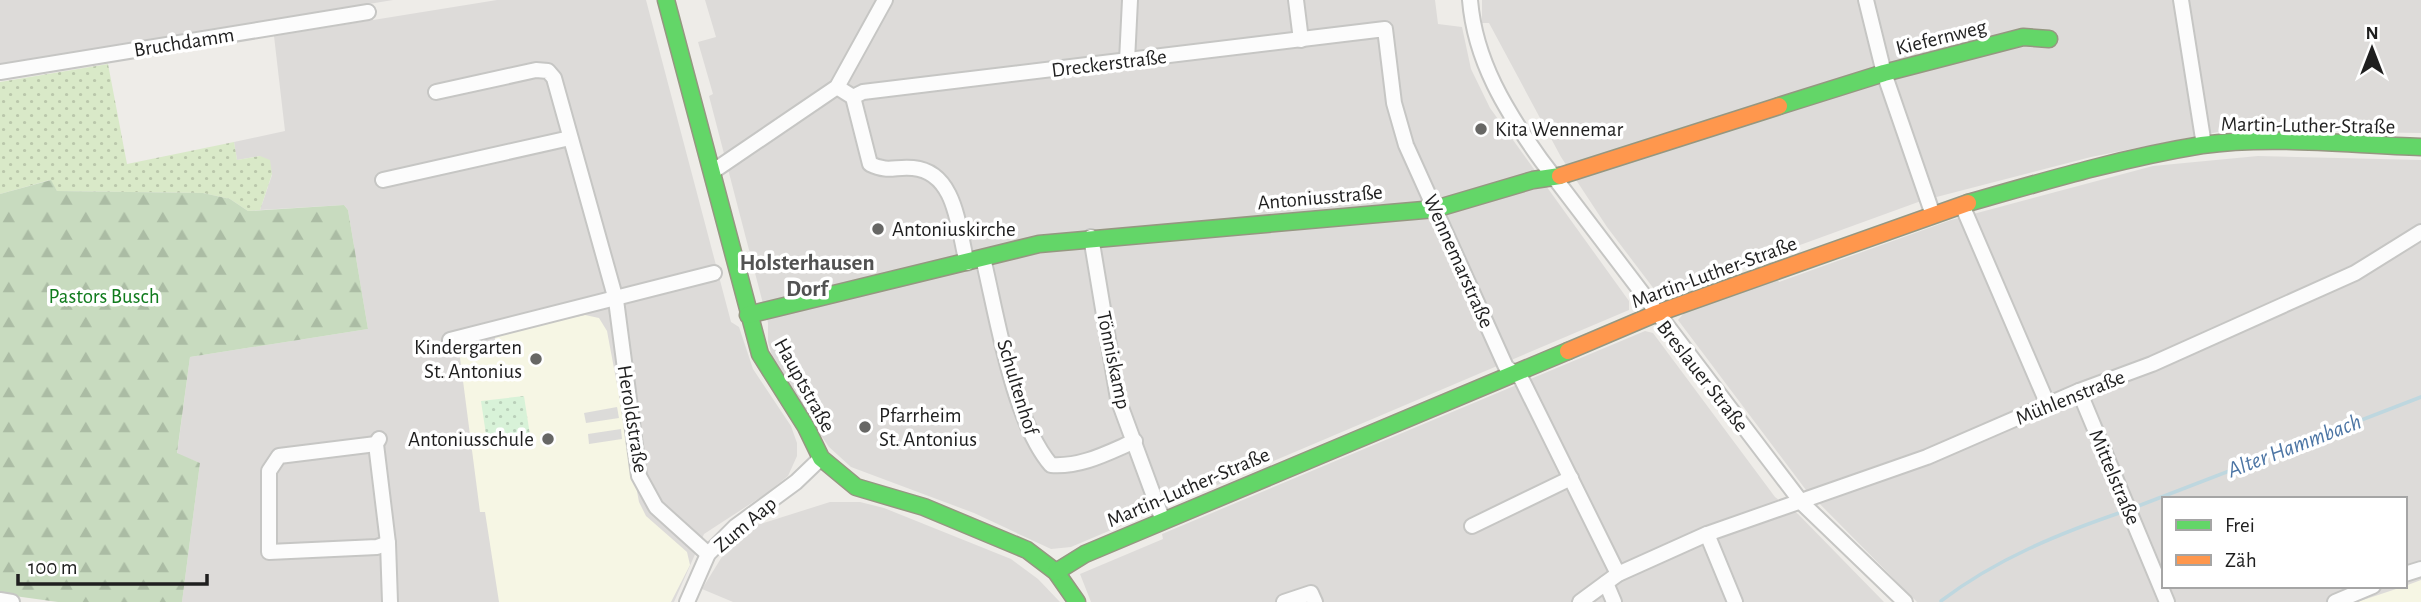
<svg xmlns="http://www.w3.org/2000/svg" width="2421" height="602" font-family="'Alegreya Sans',sans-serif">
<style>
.residential{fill:#dddbd9;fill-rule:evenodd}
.education{fill:#f6f6e4}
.religious{fill:#dcdbd9}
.grass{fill:url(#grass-dots)}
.forest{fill:url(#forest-firs)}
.park{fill:url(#park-dots)}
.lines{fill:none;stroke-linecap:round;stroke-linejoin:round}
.stream{stroke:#bed7df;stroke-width:3.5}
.street-casing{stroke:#c6c6c4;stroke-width:18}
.fast-casing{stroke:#959781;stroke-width:19}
.slow-casing{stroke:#959781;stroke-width:19}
.street{stroke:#fcfcfc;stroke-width:14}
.fast{stroke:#63d668;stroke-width:16}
.slow{stroke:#ff974d;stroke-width:16}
.poi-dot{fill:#676765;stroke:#fff;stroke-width:2.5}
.labels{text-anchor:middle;stroke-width:7;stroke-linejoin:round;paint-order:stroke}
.street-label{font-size:21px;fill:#1f1f1f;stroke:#fff}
.poi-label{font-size:21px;fill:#1f1f1f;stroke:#fff;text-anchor:start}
.park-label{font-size:21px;fill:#107b1d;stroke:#fff}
.neighbourhood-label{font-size:23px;font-weight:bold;fill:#525252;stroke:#fff}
.water-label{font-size:23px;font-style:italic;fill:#4c75a4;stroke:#fff}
</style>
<defs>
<pattern id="grass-dots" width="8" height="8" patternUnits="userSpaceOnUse" patternTransform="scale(1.75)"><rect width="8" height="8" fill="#d9e9c8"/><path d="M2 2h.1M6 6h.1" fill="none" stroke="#bac7ab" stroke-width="1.8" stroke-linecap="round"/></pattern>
<pattern id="forest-firs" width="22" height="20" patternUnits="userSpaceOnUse" patternTransform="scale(1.75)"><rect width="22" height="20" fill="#c8dbbf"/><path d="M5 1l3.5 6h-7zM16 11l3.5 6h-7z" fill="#abbca4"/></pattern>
<pattern id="park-dots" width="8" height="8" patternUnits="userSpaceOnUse" patternTransform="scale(1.75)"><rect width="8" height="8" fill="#d8f2d8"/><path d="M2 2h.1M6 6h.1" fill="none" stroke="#b9cfb9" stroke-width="1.8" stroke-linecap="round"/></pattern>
</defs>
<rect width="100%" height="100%" fill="#eeece8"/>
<g class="residential">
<path d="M0,0H393L0,64Z"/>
<path d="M497,0H646L731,322L739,327L753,369L791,426L797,443V456L788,476L767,493L704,534L674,602H182L200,463L177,454L190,357L368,329L348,210L344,205L260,210L272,175L260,156L237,160L234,142L285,131L274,36Z"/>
<path d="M705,0H1435L1438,24L1462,27L1471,69L1490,108L1629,301V310L1071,547L1051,549L974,513L851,467L829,447L776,370L768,342V323L709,96L713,94L698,42L716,37Z"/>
<path d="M1482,0H2421V133L2228,130L2091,157L1921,201L1731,270V273L1707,282L1706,280L1662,293L1654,289L1607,227L1561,157L1489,23H1482Z"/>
<path d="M2258,156L2421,160V602H1917L1806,490L1678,320L1684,313L1777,278L1779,282L1951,220L2153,166ZM2164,499H2405V586H2164Z"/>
<path d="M1645,331L1653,333L1775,497L1798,514L1884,602H1091L1080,574L1163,539L1162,534Z"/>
<path d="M830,502H860L884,508L1011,559L1038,579L1060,602H733L702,589L728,547L754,526Z"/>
</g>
<g class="education">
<path d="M585,315L599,318L607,331L639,502L646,516L687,552L690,565L671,602H499L485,512H480L459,350L495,343V336L499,333Z"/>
<path d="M2421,580V602H2357L2405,586Z"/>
</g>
<g class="religious">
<path d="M617,407L619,418L586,423L584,413Z"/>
<path d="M621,429L622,439L589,444L588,434Z"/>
</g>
<path class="grass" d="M108,64L127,164L234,142L237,160L260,156L270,160L272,174L260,210L248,211L230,199L203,193L57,191L50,180L0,194V82Z"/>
<path class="forest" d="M51,180L57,191L203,193L230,199L248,211L344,205L348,210L368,329L190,357L177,453L200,463L182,602H58L0,594V194Z"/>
<path class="park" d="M524,396L531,442L488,448L481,401Z"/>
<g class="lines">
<g class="stream">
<path d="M2133,508L2421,397"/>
<path d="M1941,601C1996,559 2060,533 2125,511"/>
</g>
<g class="street-casing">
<g id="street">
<path d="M1296,0L1301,40"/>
<path d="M1470,0C1475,61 1506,111 1541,160L1802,503L1905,602"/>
<path d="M1866,0L1884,73L1933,215"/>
<path d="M2181,0L2204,145"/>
<path d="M1127,61L1130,0"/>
<path d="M0,72L368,12"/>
<path d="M837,87L853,97L863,92L1385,29L1394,103L1406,145L1506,367L1521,378L1618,574"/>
<path d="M436,92L536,70L548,71L554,78L616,300L639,476L656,507L708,554"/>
<path d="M853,97L870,164C889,173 895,166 913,168C957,172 958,230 967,263"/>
<path d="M712,172L837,87L885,0"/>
<path d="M383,180L570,138"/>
<path d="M1962,205L2048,405"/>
<path d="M1091,237L1118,399L1163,521"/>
<path d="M983,258C997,316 1013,421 1051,465C1082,467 1107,453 1135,441"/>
<path d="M450,340L714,273"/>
<path d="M2079,391L2167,602"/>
<path d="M379,439L376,444L388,543L390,602"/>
<path d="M376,444L279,456L269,471V552L377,547L388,543"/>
<path d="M1472,526L1571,478"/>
<path d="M1707,534L1735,602"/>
<path d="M2405,574L2421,569"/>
<path d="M1606,583L1614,602"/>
<path d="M0,600L12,602"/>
<path d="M687,602L708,554L735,527L796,482L821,458"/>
<path d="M1284,602L1311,593L1315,602"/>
<path d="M1580,602L1618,574L1707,534L1927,457L2079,391L2152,364L2355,273L2421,232"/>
<path d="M2335,602L2373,586"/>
</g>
</g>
<g class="fast-casing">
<g id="fast">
<path d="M666,0L760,354L806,427L821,458L856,487L924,507L1027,550L1056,572L1077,602"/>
<path d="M1779,106L1884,73L2023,37L2049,39"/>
<path d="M1968,203C2045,181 2122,158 2202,145C2273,135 2350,145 2421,147"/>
<path d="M748,315L1039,244L1435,209L1533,180L1560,176"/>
<path d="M1056,572L1085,554L1568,351"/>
</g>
</g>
<g class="slow-casing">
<g id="slow">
<path d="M1560,176L1779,106"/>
<path d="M1568,351L1655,314L1968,203"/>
</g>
</g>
<use href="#street" class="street"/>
<use href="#fast" class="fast"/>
<use href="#slow" class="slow"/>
</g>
<g class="poi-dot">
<circle cx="1481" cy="129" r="7"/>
<circle cx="878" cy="229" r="7"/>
<circle cx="536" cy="359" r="7"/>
<circle cx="865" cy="427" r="7"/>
<circle cx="548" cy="439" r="7"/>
</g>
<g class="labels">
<g class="street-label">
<text transform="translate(1941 37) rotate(-14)" y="7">Kiefernweg</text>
<text transform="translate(184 42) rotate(-9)" y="7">Bruchdamm</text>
<text transform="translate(1109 63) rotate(-7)" y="7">Dreckerstraße</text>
<text transform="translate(2308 125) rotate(1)" y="7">Martin-Luther-Straße</text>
<text transform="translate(1320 197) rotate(-5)" y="7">Antoniusstraße</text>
<text transform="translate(1459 261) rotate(66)" y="7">Wennemarstraße</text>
<text transform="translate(1714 272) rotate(-20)" y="7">Martin-Luther-Straße</text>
<text transform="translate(1114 360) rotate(78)" y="7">Tönniskamp</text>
<text transform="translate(1703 376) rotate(52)" y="7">Breslauer Straße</text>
<text transform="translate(805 385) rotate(61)" y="7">Hauptstraße</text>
<text transform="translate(1018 387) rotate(73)" y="7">Schultenhof</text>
<text transform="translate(2070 397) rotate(-22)" y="7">Mühlenstraße</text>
<text transform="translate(633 419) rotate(81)" y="7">Heroldstraße</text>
<text transform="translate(2115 477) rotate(67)" y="7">Mittelstraße</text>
<text transform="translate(1188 487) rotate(-23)" y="7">Martin-Luther-Straße</text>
<text transform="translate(745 524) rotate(-40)" y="7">Zum Aap</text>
</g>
<g class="poi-label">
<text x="1495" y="136">Kita Wennemar</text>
<text x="892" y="236">Antoniuskirche</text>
<text x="522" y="354" text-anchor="end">Kindergarten<tspan x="522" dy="24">St. Antonius</tspan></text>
<text x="879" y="422">Pfarrheim<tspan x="879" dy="24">St. Antonius</tspan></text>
<text x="534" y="446" text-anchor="end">Antoniusschule</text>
</g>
<g class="park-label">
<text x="104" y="303">Pastors Busch</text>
</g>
<g class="neighbourhood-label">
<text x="807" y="270">Holsterhausen<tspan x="807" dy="26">Dorf</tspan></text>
</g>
<g class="water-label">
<text transform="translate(2294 445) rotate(-21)" y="8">Alter Hammbach</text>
</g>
</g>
<rect x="2162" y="497" width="245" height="91" fill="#ffffff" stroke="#a5a5a5" stroke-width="2"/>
<rect x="2176" y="520" width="35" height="10" fill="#63d668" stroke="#a5a5a5" stroke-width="2"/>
<text x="2225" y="532" font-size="21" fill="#1f1f1f">Frei</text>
<rect x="2176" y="555" width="35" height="10" fill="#ff974d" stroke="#a5a5a5" stroke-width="2"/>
<text x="2225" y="567" font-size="21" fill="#1f1f1f">Zäh</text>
<g transform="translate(2372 49)" stroke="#ffffff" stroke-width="5" paint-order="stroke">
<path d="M0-5L12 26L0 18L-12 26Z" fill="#1f1f1f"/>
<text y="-10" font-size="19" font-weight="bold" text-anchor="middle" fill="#1f1f1f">N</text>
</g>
<path d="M18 574v10h189v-10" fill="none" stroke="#1f1f1f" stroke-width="3.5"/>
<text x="28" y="574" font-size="21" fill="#1f1f1f" stroke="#ffffff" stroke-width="5" paint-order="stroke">100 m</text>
</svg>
